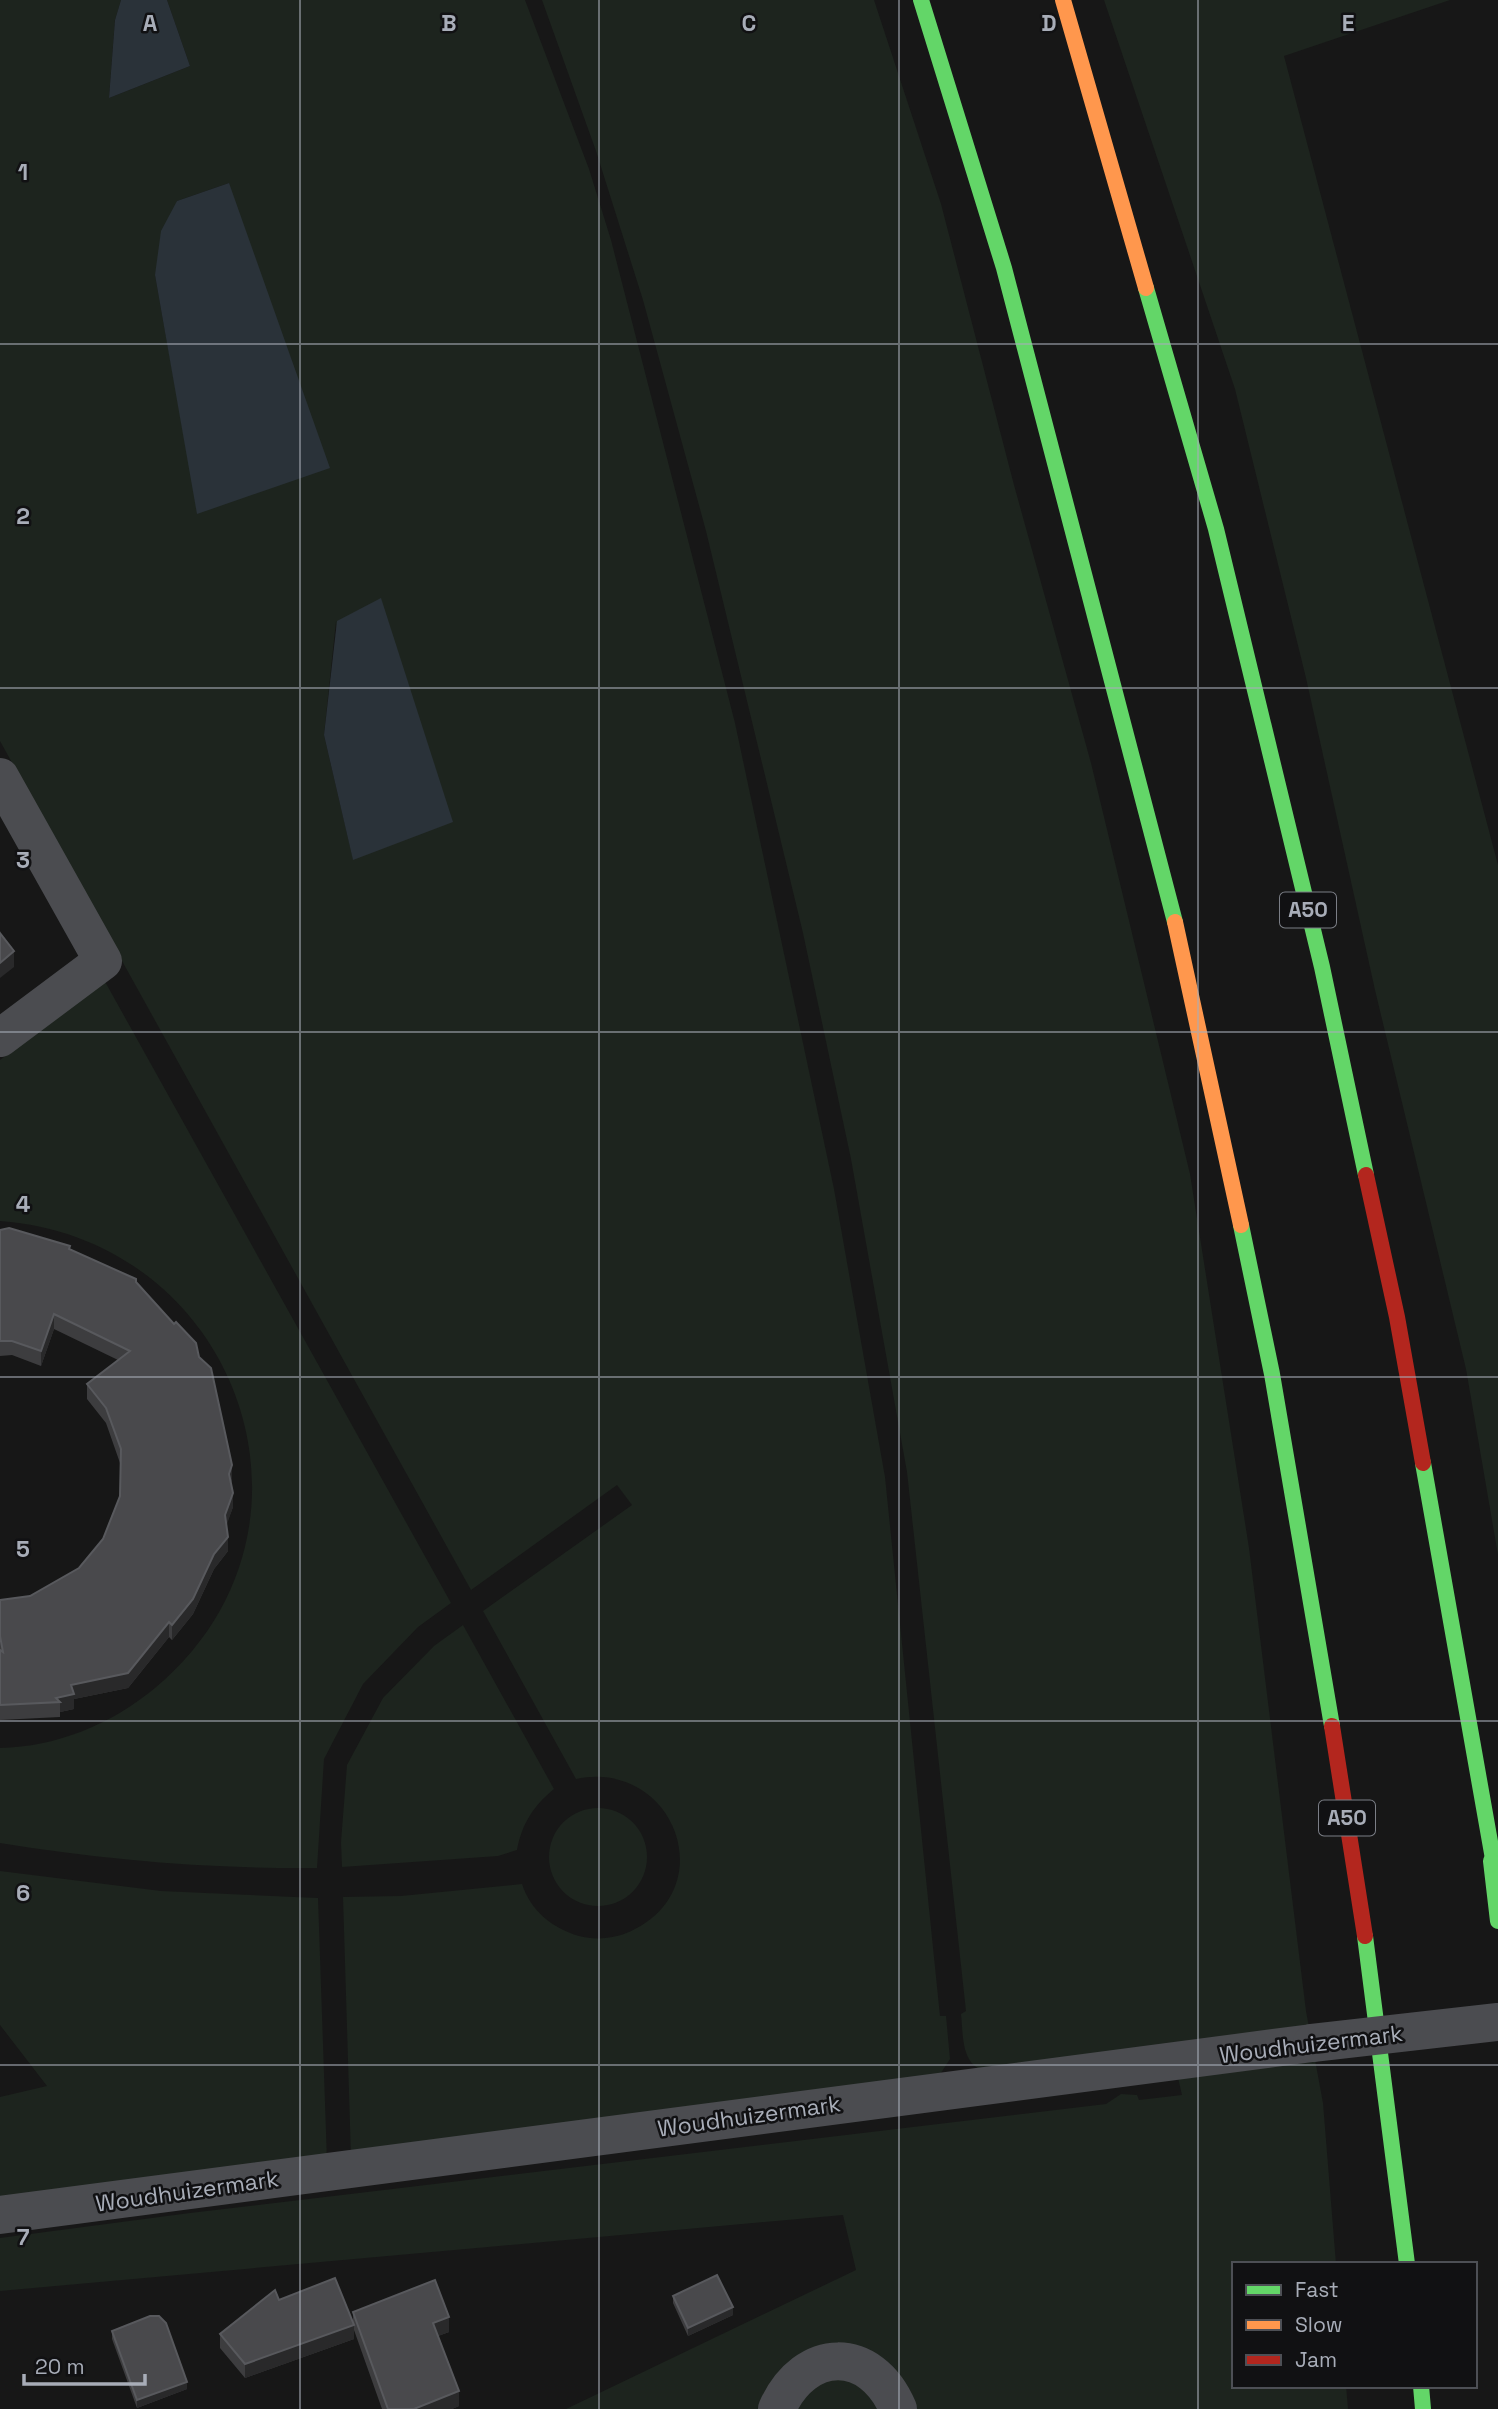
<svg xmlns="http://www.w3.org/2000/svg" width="1498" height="2409" font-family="'Space Grotesk',sans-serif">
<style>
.green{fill:#1d241e;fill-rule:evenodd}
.water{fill:#2a3239}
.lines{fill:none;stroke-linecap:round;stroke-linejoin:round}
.street{stroke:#4b4c50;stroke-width:38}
.fast{stroke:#63d668;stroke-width:16}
.slow{stroke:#ff974d;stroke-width:16}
.jam{stroke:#b3261e;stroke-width:16}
.street-bridge{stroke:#4b4c50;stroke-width:38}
.wall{fill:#3d3d3f}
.shaded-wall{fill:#29292a}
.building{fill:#49494c;stroke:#58595d;stroke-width:2}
.grid{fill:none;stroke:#a8adb8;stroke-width:2;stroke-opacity:0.55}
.labels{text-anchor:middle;stroke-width:5;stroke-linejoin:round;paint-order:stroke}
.shield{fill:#111113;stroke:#7b7e86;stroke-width:2}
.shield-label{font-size:21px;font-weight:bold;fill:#a8adb8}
.street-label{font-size:23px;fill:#a8adb8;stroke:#111113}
.grid-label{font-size:23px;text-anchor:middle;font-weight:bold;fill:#a8adb8;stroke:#111113;stroke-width:5;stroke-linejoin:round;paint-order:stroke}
</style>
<rect width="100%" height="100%" fill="#171717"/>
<g class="green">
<path d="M0,0H121L115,20L109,98L190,66L167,0H525L589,169L611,240L735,723L834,1189L885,1477L940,2016H946L950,2059L939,2076L351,2158L343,1897L401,1896L522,1884C531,1911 552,1928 579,1936C597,1941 619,1938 635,1929C722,1884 672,1759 576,1779L483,1611L632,1505L617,1485L471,1590L0,741ZM229,183L198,514L155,275L177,201ZM336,621L353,859L324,735Z"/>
<path d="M542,0H874L941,204L1014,485L1091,763L1190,1174L1249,1548L1306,2011L1323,2103L1336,2264H1234V2386H1346L1348,2409H907L862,2355L765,2409H566L856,2270L843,2215L0,2291V2238L190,2213L1106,2104L1121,2094L1137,2095L1139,2100L1182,2095L1172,2052L980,2069C961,2061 963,2031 961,2014L966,2011L907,1472L851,1159L803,933L706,531L643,300L596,151Z"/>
<path d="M1104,0H1450L1284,56L1498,865V1555L1466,1369L1375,990L1306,678L1235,389Z"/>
<path d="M103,978L451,1603L418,1627L363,1684L324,1759L317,1868C211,1869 105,1860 0,1843V1748C56,1747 112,1724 155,1688C343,1531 240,1239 0,1221V1060L79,1001Z"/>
<path d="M463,1625L554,1789C533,1806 522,1824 517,1850L498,1856L342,1867L341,1842L347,1765L383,1698L434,1646Z"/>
<circle cx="598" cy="1857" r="49"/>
<path d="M0,1871L161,1891L318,1898L327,2161L0,2206V2097L47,2086L0,2025Z"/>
<path d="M852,2375L884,2409H788L804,2384Z"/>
</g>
<g class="water">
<path d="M121,0H167L190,66L109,98L115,20Z"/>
<path d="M229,183L330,468L197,514L155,275L161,231L177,201Z"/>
<path d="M381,598L453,822L353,860L324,735L337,621Z"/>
</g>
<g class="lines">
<g class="street">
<path d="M0,777L103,961L0,1038"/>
<path d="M0,2215L1312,2043"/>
<path d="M777,2409C805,2346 871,2345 898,2409"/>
</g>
<g class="fast">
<path d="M921,0L1004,268L1175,922"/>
<path d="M1146,288L1216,529L1322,967L1366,1175"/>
<path d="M1241,1225L1272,1374L1332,1726"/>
<path d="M1423,1463L1498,1887"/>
<path d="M1491,1861L1498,1921"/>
<path d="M1365,1936L1407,2264"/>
<path d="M1421,2386L1423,2409"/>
</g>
<g class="slow">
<path d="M1063,0L1146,288"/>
<path d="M1175,922L1241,1225"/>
</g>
<g class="jam">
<path d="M1366,1175L1397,1317L1423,1463"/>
<path d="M1332,1726L1365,1936"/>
</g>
<path class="street-bridge" d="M1312,2043L1498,2022"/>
</g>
<g class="wall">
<path d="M0,1230L70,1249L136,1282L199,1357L232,1479L231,1483L233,1507L226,1525L228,1551L214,1569L193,1614L172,1640L169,1637L128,1688L74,1699V1709L60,1712V1717L0,1720V1600L30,1596L79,1568L103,1539L120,1496V1463L106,1423L87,1399V1384L118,1360L54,1329L41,1366L12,1355L0,1356Z"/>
<path d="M673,2296L733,2315L688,2336L673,2303Z"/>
<path d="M279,2300L353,2322V2312L449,2332L438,2336L459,2406L452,2409H382L354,2330V2339L245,2378L220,2348V2334Z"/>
<path d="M112,2331L187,2389L137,2408L112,2339Z"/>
</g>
<g class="shaded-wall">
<path d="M14,951V967L0,978V963Z"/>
<path d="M54,1314V1329L41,1366V1351Z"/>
<path d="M232,1465V1479L229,1489V1474Z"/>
<path d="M233,1493V1507L225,1530V1515Z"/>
<path d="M228,1537V1551L214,1569L193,1614L172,1640V1625L214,1554Z"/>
<path d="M169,1622V1637L128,1688L74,1699V1709L60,1712V1702L56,1698L71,1685Z"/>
<path d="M733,2307V2315L688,2336V2328Z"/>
<path d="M449,2317V2332L433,2338V2323Z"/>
<path d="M354,2325V2339L245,2378V2364Z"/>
<path d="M187,2382V2389L137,2408V2400Z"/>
<path d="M459,2391V2406L452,2409H414Z"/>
</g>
<g class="building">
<path d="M0,933L14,951L0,963Z"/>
<path d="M9,1228L70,1246L69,1249L136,1279V1282L174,1324L176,1322L196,1343L199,1357L211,1368L232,1465L229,1474L233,1493L225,1515L228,1537L214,1554L193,1599L172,1625L169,1622L128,1673L71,1685L74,1694L56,1698L60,1702L0,1705V1650L3,1652L0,1636V1600L30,1596L79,1568L103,1539L120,1496L121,1449L106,1408L87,1384L130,1351L54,1314L41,1351L12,1341H0V1230Z"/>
<path d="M717,2275L733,2307L688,2328L673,2296Z"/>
<path d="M335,2278L354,2325L245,2364L220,2334L275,2290L279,2300Z"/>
<path d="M435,2280L449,2317L433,2323L459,2391L414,2409H388L353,2312Z"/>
<path d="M150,2316H159L166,2323L187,2382L137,2400L112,2331Z"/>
</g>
<path class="grid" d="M300,0V2409M599,0V2409M899,0V2409M1198,0V2409M0,344H1498M0,688H1498M0,1032H1498M0,1377H1498M0,1721H1498M0,2065H1498"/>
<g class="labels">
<g class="shield">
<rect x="1280" y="892.5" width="56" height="35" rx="5"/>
<rect x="1319" y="1800.5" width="56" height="35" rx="5"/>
</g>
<g class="shield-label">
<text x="1308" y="917">A50</text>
<text x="1347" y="1825">A50</text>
</g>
<g class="street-label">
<text transform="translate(1311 2044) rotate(-7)" y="8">Woudhuizermark</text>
<text transform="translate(749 2116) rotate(-8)" y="8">Woudhuizermark</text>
<text transform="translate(187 2191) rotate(-8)" y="8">Woudhuizermark</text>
</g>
</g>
<g class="grid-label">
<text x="150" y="31">A</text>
<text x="449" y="31">B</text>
<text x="749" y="31">C</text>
<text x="1049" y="31">D</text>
<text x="1348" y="31">E</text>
<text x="23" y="180">1</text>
<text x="23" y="524">2</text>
<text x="23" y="868">3</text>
<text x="23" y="1212">4</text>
<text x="23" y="1557">5</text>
<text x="23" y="1901">6</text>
<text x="23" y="2245">7</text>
</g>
<rect x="1232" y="2262" width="245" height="126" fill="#111113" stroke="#4d4f55" stroke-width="2"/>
<rect x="1246" y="2285" width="35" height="10" fill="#63d668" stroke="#4d4f55" stroke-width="2"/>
<text x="1295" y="2297" font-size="21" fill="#a8adb8">Fast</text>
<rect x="1246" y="2320" width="35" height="10" fill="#ff974d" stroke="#4d4f55" stroke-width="2"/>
<text x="1295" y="2332" font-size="21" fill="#a8adb8">Slow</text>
<rect x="1246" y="2355" width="35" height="10" fill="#b3261e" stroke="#4d4f55" stroke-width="2"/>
<text x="1295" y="2367" font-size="21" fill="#a8adb8">Jam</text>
<path d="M24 2374v10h121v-10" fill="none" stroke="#a8adb8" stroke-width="3.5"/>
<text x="35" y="2374" font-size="21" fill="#a8adb8" stroke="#111113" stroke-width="5" paint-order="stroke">20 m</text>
</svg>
